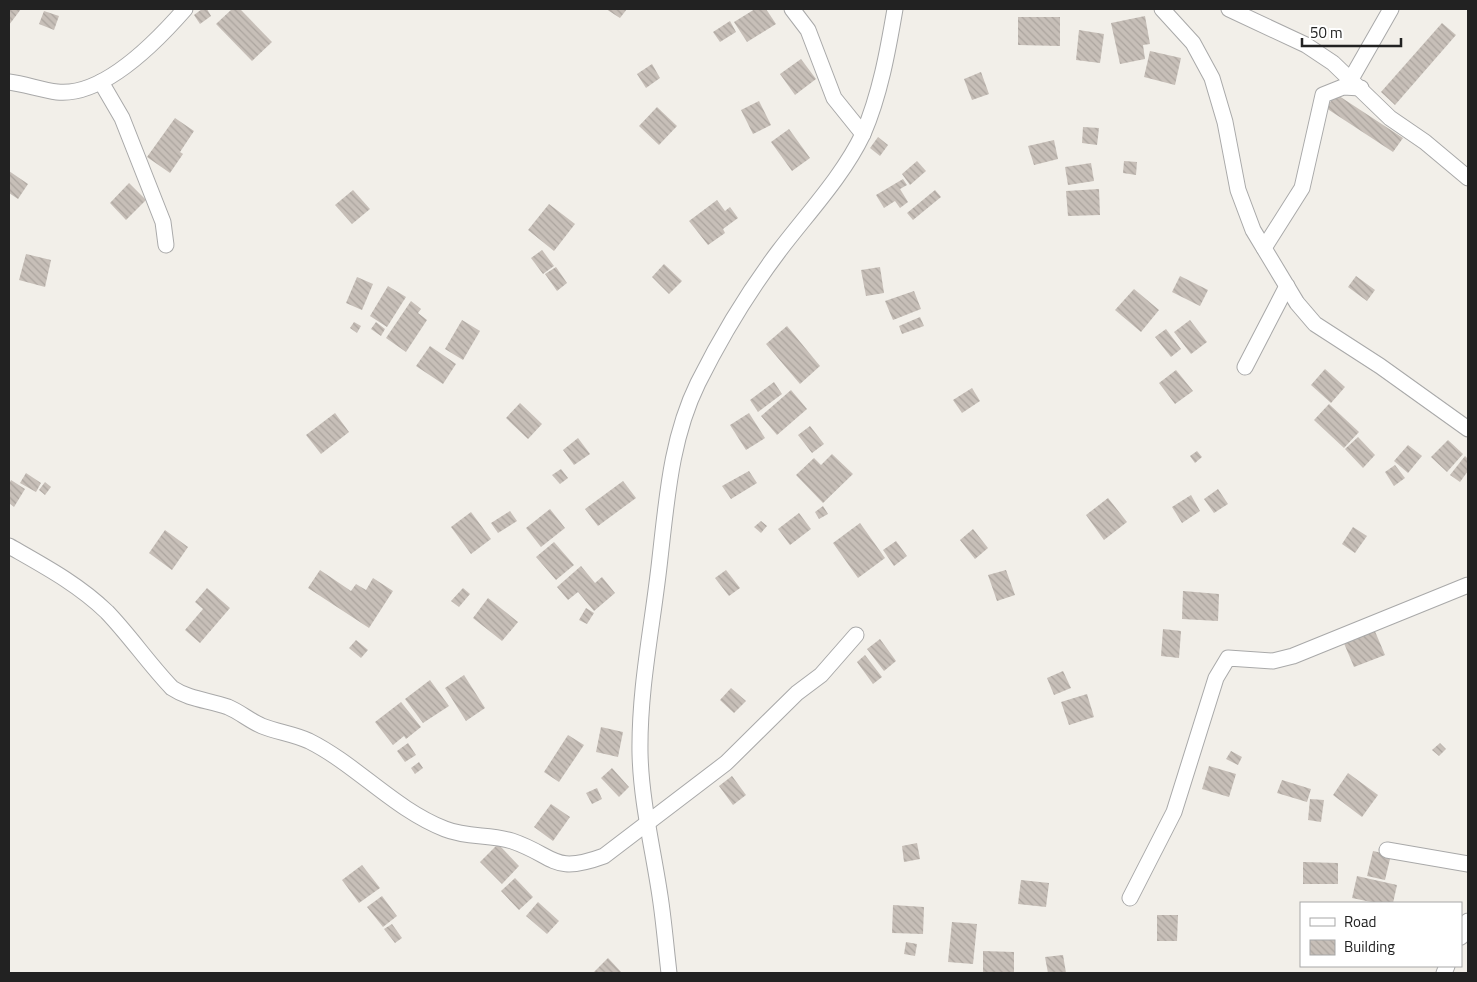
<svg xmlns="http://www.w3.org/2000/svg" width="1477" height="982" font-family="'Titillium Web',sans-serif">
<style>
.building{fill:url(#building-back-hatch)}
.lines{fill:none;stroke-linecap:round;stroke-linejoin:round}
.minor-casing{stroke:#a9a9a9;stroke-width:17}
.minor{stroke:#fff;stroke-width:15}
</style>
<defs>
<pattern id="building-back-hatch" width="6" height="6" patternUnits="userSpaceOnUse" patternTransform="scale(1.25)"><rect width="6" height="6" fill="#c7bfb8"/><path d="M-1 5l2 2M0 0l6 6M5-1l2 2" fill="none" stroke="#aba49e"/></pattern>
</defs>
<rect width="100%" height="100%" fill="#f2efe9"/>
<g class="building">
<path d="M9,9H21L9,25Z"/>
<path d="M202,9H207L211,16L200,24L194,15Z"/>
<path d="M232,9H240L272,42L252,61L216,24Z"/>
<path d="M606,9H627L620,18Z"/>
<path d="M755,9H766L776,24L747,42L734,22Z"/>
<path d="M44,11L59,16L54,30L39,24Z"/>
<path d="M1145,16L1150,44L1143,45L1145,59L1120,64L1111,23Z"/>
<path d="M1018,17H1060V46L1018,45Z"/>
<path d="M730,21L736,32L720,42L713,32Z"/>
<path d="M1442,23L1456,35L1395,105L1381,92Z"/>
<path d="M1079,30L1104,34L1100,63L1076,60Z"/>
<path d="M1150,51L1181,58L1175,85L1144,77Z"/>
<path d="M801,59L816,79L795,95L780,74Z"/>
<path d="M652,64L660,78L646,88L637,74Z"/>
<path d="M981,72L989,94L972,100L964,79Z"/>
<path d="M1336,94L1403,138L1393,152L1326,108Z"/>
<path d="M759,101L771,125L753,134L741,110Z"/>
<path d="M657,107L677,126L659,145L639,126Z"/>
<path d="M175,118L194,131L180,152L183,154L170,173L147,157Z"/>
<path d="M1083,127L1099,128L1097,145L1082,143Z"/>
<path d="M789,129L810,158L792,171L771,142Z"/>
<path d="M878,137L888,145L880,156L870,148Z"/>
<path d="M1054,140L1058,159L1034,165L1028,146Z"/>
<path d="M917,161L926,171L910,185L902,174Z"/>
<path d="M1124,161L1137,162L1136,175L1123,173Z"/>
<path d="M1091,163L1094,181L1068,185L1065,167Z"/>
<path d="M9,171L28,184L18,199L9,193Z"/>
<path d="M903,179L907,185L900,189L908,202L900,208L895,201L884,208L876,195Z"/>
<path d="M129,183L146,200L126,220L110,203Z"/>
<path d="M1099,189L1100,215L1068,216L1066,191Z"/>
<path d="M353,190L370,209L352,224L335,205Z"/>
<path d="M935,190L941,197L913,220L907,213Z"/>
<path d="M717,200L725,211L730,207L738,218L723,229L725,233L708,245L689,221Z"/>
<path d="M549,204L575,224L554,251L528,230Z"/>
<path d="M542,250L554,266L543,274L531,258Z"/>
<path d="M26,254L51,260L45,287L19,280Z"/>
<path d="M664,264L682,281L669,294L652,277Z"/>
<path d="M556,267L567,283L557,291L545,274Z"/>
<path d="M880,267L884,293L866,296L861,270Z"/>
<path d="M1180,276L1208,290L1200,306L1172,292Z"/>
<path d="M1356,276L1375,290L1367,301L1348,287Z"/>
<path d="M357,277L373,284L362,310L346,303Z"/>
<path d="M388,286L406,297L387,327L370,316Z"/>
<path d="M1134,289L1159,310L1141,332L1115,310Z"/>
<path d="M914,291L921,309L893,320L885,301Z"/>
<path d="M411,301L421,309L418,313L427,320L406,352L386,338Z"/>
<path d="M920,317L924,326L902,334L899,326Z"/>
<path d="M462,320L480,331L463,360L445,349Z"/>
<path d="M1190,320L1207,342L1191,354L1174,332Z"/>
<path d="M354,322L361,326L357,333L350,328Z"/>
<path d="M376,322L385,329L381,336L371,329Z"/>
<path d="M787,326L820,366L800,384L766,344Z"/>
<path d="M1166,329L1181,349L1171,357L1155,337Z"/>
<path d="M430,346L456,364L443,384L416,366Z"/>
<path d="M1325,369L1345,387L1331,403L1311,385Z"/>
<path d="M1176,370L1193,391L1175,404L1159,383Z"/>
<path d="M774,382L782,394L758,412L750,400Z"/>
<path d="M972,388L980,401L962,413L953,400Z"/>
<path d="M791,390L807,409L777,435L761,416Z"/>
<path d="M520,403L542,424L528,439L506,418Z"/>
<path d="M1329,404L1359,432L1344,448L1314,420Z"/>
<path d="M335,413L349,432L321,454L306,435Z"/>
<path d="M749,413L765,438L746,450L730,425Z"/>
<path d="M810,426L824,444L812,453L798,435Z"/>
<path d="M1358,437L1375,455L1363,468L1345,449Z"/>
<path d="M578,438L590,454L574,465L563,450Z"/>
<path d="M1448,440L1463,454L1447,472L1431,457Z"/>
<path d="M1408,445L1422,456L1408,473L1394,461Z"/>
<path d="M1197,451L1202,457L1195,463L1190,456Z"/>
<path d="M832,454L853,474L823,503L796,475L814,458L821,465Z"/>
<path d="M1465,456L1468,459V471L1460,482L1450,475Z"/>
<path d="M1395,465L1405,478L1394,486L1385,472Z"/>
<path d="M561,469L568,478L560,484L552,475Z"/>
<path d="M749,471L757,483L731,499L722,486Z"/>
<path d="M26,473L41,483L36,492L20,483Z"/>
<path d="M11,480L25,489L14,507L9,503V484Z"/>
<path d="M623,481L636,498L598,526L585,509Z"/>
<path d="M45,482L51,487L45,495L39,490Z"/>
<path d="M1218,489L1228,504L1214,513L1204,499Z"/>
<path d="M1191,495L1200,511L1182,523L1172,507Z"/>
<path d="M1108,498L1127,522L1104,540L1086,515Z"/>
<path d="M823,506L828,514L819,519L815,512Z"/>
<path d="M550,509L565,528L541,547L526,528Z"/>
<path d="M510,511L517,521L498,533L491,523Z"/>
<path d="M471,512L491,539L471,554L451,527Z"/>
<path d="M799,513L811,529L790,545L778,529Z"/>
<path d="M761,521L767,526L761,533L754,527Z"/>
<path d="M860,523L885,558L858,578L833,543Z"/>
<path d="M1353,527L1367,536L1355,553L1342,544Z"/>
<path d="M973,529L988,548L975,559L960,540Z"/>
<path d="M165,530L188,547L172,570L149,553Z"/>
<path d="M896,541L907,556L894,566L883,550Z"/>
<path d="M554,542L574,565L556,580L536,557Z"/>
<path d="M581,566L595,583L602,577L615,593L594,611L578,592L568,600L557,587Z"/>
<path d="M320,570L351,591L356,584L366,590L373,578L393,591L369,628L308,588Z"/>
<path d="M726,570L740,588L729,596L715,578Z"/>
<path d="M1006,570L1015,595L997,601L988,575Z"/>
<path d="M207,588L230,608L200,643L185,630L203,609L195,602Z"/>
<path d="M463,588L470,594L459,607L451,601Z"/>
<path d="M1183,591L1219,594L1218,621L1182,619Z"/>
<path d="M488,598L518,622L502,641L473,618Z"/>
<path d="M586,608L594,613L587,624L579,620Z"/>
<path d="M1163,629L1181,631L1179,658L1161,656Z"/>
<path d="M1374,629L1385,655L1354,667L1343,641Z"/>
<path d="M880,639L896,661L884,671L867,649Z"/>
<path d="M356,640L368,650L361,658L349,648Z"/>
<path d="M865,655L882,677L873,684L857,662Z"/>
<path d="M1063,671L1071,688L1054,695L1047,678Z"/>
<path d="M464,675L485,708L466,721L445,688Z"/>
<path d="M430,680L449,706L423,723L405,699Z"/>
<path d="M731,688L746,701L734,713L720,700Z"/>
<path d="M1087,694L1094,717L1069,725L1061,702Z"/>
<path d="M401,702L421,727L406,739L404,736L393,745L375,722Z"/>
<path d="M601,727L623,732L618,757L596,752Z"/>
<path d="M568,735L584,745L559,782L544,772Z"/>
<path d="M408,743L416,755L405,762L397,751Z"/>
<path d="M1440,743L1446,749L1439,756L1432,750Z"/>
<path d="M1231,751L1242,757L1238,765L1226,759Z"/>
<path d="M419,762L423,768L415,774L411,768Z"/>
<path d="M1209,766L1236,774L1229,797L1202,789Z"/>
<path d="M612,768L629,787L619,797L601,778Z"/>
<path d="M1348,773L1378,795L1362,817L1333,795Z"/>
<path d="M732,776L746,795L733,805L719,786Z"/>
<path d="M1282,780L1311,789L1307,802L1277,793Z"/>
<path d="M597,788L602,799L592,804L586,793Z"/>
<path d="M1310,799L1324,800L1321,822L1308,820Z"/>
<path d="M551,804L570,817L553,841L534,827Z"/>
<path d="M917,843L920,859L904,862L902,846Z"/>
<path d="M498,844L519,866L502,884L480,862Z"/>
<path d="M1373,851L1391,855L1385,880L1367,876Z"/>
<path d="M1303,862L1338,863V884H1303Z"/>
<path d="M362,865L380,888L359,903L342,880Z"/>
<path d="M1357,876L1397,885L1393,903H1376L1352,898Z"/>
<path d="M515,878L533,897L519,910L501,891Z"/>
<path d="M1021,880L1049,883L1046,907L1018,904Z"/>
<path d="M382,896L397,916L383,927L367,907Z"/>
<path d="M538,902L559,921L547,934L526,916Z"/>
<path d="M893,905L924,907L923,934L892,933Z"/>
<path d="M1157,915H1178L1177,941H1157Z"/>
<path d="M952,922L977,924L973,964L948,962Z"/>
<path d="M392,924L402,938L395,943L384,929Z"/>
<path d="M906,942L917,944L915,956L904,954Z"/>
<path d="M983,951L1014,952V973H983Z"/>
<path d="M1063,955L1066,973H1048L1045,957Z"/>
<path d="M608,958L622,973H593Z"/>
</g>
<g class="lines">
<g class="minor-casing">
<g id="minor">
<path d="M792,9L808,30L834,98L863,134"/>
<path d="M1162,9L1193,43L1212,78L1225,122L1238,190L1253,230L1297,303L1315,324L1380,366L1468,429"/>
<path d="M1229,9L1306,45L1333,63L1390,118L1425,142L1468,178"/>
<path d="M1351,79L1391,9"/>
<path d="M9,82C25,84 41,90 57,92C103,97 157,41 185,9"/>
<path d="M101,82L122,118L163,222L166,245"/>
<path d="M1264,248L1302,188L1323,95L1343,87L1361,88"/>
<path d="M1245,367L1287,286"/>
<path d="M9,546C44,566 78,584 107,612C130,636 149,664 172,688C190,700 209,700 228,707C240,712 250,721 262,726C277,732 294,734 309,741C357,765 394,809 445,829C467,838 490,834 512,841C556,856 552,875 604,856L726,763L797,693L821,675L856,635"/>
<path d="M1387,850L1468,864"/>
<path d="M1130,898L1174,812L1216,678L1228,658L1273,661L1293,656L1468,585"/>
<path d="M1461,937L1468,921"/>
<path d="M669,973C666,948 664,922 660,896C653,849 641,801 640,753C639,687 653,624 660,558C667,498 671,438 698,383C721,337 748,292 779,251C807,214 843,176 863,134C880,95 888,50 895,9"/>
<path d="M1444,973L1447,966"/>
</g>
</g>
<use href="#minor" class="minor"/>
</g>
<rect width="1477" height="982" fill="none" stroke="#222222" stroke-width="20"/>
<rect x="1300" y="902" width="162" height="65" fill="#ffffff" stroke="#a7a7a7"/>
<rect x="1310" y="918" width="25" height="8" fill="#ffffff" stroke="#a7a7a7"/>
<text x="1344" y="927" font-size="15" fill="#222222">Road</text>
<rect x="1310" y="940" width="25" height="15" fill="url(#building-back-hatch)" stroke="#a7a7a7"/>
<text x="1344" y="952" font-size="15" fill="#222222">Building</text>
<path d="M1302 38v8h99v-8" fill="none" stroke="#222222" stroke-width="2.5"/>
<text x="1310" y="38" font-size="15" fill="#222222" stroke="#ffffff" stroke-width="4" paint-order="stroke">50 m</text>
</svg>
